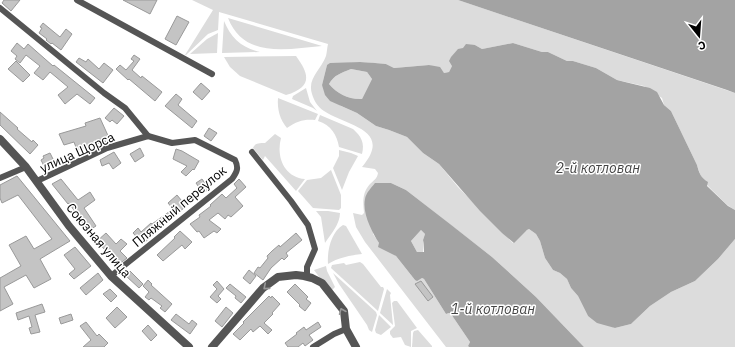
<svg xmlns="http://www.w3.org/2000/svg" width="735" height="347" font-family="'IBM Plex Sans',sans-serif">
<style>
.green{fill:#dcdcdc}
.water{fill:#a3a3a3;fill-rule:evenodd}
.building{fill:#c4c4c4;stroke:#999}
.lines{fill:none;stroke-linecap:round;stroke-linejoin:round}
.minor{stroke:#555;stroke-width:6}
.tertiary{stroke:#555;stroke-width:8}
.oneway{stroke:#999}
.labels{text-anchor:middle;stroke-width:3;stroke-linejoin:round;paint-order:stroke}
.street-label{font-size:13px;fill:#000;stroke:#fff}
.water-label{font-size:14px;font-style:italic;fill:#444;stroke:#fff}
</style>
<rect width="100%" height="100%" fill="#fff"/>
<g class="green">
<path d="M192,0H458L735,93V210C729,207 725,203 720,198C709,187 701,181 697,165L671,111L664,105L662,98L644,86L617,80L596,68L573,61H567L548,52H542L513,43L482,49L475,45L452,66L449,72L444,73L429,65L394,68L386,64L360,62L327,65L322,85L341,106L357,113L376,126L389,130L407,137L423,153L439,164L458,187L513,243L527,230L529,229L536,234L540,241L545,258L553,270L560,273L567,279L571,288L578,296L588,316L615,328L631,324L650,306L671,292L695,281L718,259L735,239V347H584L536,297L492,257L406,190L391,183L373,234L379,243L396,256L415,280L422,278L424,279L446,314L449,313L451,314L470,342L468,346L469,347H446L365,242L356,227L353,213L362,215L364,213C363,202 362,193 370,184C374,180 377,179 378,173L375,169L362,167C394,129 346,126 324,111C318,107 314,101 312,94C307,78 321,70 326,56C327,52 327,48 328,44L219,12L218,30L208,34L186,55H185L213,10Z"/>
<path d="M228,18L322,46C287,49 244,59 228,18Z"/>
<path d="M224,21C231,38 242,48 260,52L222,53Z"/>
<path d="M218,33L217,53L190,54L207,39Z"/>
<path d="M296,56C310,75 312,87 286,95L240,76L230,67L224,57Z"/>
<path d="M351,69L367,72L372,79L362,99C350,100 337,94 329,84C334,75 341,73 351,69Z"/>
<path d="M306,88L310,102L317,111L313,108L292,99L293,96Z"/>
<path d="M278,98L318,114L315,120C304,119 297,121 287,128C280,120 277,109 278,98Z"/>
<path d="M320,115L353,129C361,136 365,143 362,154L339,147C337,135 331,125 318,121Z"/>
<path d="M275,134L281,138C276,157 284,177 305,179L296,191L265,156L263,160L253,148C255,143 259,143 265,143Z"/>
<path d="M339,150L351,153L358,156L349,172L342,190L333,168L339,156Z"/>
<path d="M331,170L341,195V208L339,210L313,208L298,191L307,180L321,178Z"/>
<path d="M316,211H328L340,213C340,224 331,234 325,243L321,217Z"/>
<path d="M343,225L346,226L362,254C351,255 337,258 328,264C327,251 331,232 343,225Z"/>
<path d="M421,230L425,234L423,240L424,245L423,252H417L411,241Z"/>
<path d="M360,262L363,264L381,287H383L384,289L378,311L331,268L332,265L344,263L346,265Z"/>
<path d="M326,266L327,271L335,287L332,290L328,289L314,270Z"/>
<path d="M333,273L376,312L377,315L372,332L369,330L367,325L339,284Z"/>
<path d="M387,289L391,293L390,295L393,325L380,313Z"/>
<path d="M394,301H397L417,328L411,331V347L405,345L401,337L393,338L390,334V331L395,326L392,303Z"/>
<path d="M379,315L391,327L381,335L376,333L375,330Z"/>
<path d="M418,330L432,346V347H412L413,333L414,331Z"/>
</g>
<g class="water">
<path d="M458,0H735V93L727,90Z"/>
<path d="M513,43L542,52H548L567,61H573L596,68L617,80L625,82L650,88L657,92L664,105L671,111L697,165C699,173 701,178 708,182L707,186L728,206L735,210V239L718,259L695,281L671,292L650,306L631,324L615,328L597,323L588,316L578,296L571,288L567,279L560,273L553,270L545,258L540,241L536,234L529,229L527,230L514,243L502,233L480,211L439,164L423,153L407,137L389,130L376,126L357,113L330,101L325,95L322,85L327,65L330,63L360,62L375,63L386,64L394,68L429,65L440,67L444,73L449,72L452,66L449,61L451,57L458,49L463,48L466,44L475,45L482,49ZM351,69L367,72L372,79L362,99C350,100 337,94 329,84C334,75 341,73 351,69Z"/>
<path d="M375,183H391L406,190L450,224L492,257L536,297L584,347H469L468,346L470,342L451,314L449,313L446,314L424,279L422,278L417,281L415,280L396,256L378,247L379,243C372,232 362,213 365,199C366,193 371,188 375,183ZM421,230L425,234L423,240L424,245V252H417L411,241Z"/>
</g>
<g class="building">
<path d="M4,0H20L11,11L2,3Z"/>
<path d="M123,0H157L150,14Z"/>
<path d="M177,16L189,22L176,45L165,39Z"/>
<path d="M43,23L60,37L66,29L72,34L61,50L52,43L51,44L46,40L47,39L39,33L42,28L40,27Z"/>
<path d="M17,43L24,49L28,44L53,66L54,65L95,98L90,104L77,94L65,104L58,95L68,87L50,72L43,80L34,73L40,66L26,55L20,63L15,59L17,56L11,51Z"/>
<path d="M134,55L140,59L132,70L141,78L142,76L162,92L155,101L129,79L128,80L116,69L120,65L126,70L134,61L131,59Z"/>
<path d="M79,58L86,62L88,59L99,69L104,63L113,70L103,83L76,62Z"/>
<path d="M16,61L30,75L23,82L8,69Z"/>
<path d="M201,83L210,91L202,100L193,92Z"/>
<path d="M176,94L182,99L178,105L197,121L192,128L165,106Z"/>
<path d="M114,108L124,116L117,124L112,120L110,122L105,118Z"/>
<path d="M0,112L18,128L17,129L32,142L33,140L38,145L30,154L0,125Z"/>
<path d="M100,118L110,140L77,150L74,142L64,145L59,134L86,126L85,123Z"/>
<path d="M209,128L217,133L211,141L204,136Z"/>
<path d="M140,148L144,156L135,162L130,154Z"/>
<path d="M176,149L182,151L199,161L194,170L193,169L186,176L181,172L187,166L173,159Z"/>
<path d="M114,152L121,163L113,169L109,163L102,166L100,160Z"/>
<path d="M50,153L54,161L44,166L41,160L44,158L43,156Z"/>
<path d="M17,176L70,241L40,259L51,279L34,288L26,275L4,287L13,304L0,311V278L21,266L9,245L26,236L34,249L52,239L18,195L2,203L0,198V185Z"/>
<path d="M61,179L78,200L90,192L95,200L84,208L96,226L88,231L69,203L68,204L52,184Z"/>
<path d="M202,179L209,189L203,193L196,183Z"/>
<path d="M239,179L246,187L235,197L243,206L231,217L228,215L225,219L218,213L209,220L221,229L217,233L214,231L204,238L199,231L197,232L190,224L200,217L199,215L211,206L210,205L222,194L226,198L237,188L234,184Z"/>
<path d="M177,195L186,206L174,217L172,215L157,228L158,230L143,244L133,233L138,228L141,232L151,223L152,224L173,209L168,203Z"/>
<path d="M180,231L192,242L185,249L182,245L163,261L157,255L175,238L174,237Z"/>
<path d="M106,233L116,244L121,239L127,244L120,251L127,258L117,266L108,256L107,257L103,252L105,250L97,241Z"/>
<path d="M296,233L302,240L286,253L288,256L284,260L282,258L271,268L263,280L254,273L258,267L260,268L268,258L267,256L272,251L279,245L280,247Z"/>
<path d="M75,247L91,266L74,279L69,274L75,269L64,255Z"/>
<path d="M249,270L256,276L250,284L243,278Z"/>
<path d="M130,271L143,284L139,288L126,276Z"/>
<path d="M98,273L103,280L86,295L80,288Z"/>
<path d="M148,280L152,284L151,285L172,304L165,312L160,308L162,306L151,298L149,300L145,297L149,292L143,286Z"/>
<path d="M217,281L224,289L218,296L221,299L217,303L210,297L217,289L213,285Z"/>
<path d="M421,281L433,297L428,301L415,284Z"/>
<path d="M230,284L246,297L241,303L235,298L236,296L226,288Z"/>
<path d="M295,284L308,297L306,299L311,303L305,311L299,306L300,305L287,292Z"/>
<path d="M110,289L117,296L111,302L103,294Z"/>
<path d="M269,296L271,298L272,296L280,304L272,313L273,314L264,323L272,330L268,334L260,326L253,332L251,329L240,340L233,334L244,323L243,322Z"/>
<path d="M42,304L45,312L35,315L40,332L31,334L29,328L32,327L29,316L18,320L16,313Z"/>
<path d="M117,307L127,317L115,328L106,318Z"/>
<path d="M226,307L233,313L222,327L215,321Z"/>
<path d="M71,314L73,320L61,324L59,318Z"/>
<path d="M176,314L189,324L192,320L197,324L190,334L171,320Z"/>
<path d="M86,322L97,336L99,334L108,343L104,347H83L91,340L80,326Z"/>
<path d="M318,322L321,327L309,335L313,340L305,346L303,343L298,347H288L285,343L297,334L296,333L304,327L306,330Z"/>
<path d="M148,325L157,335L151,341L142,331Z"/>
</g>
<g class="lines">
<g class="minor">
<path d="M77,0L212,74"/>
<path d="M0,8L104,93L125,108L148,136"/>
<path d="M252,152L291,201L308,225L315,249L307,267V276"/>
<path d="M0,178L26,167"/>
<path d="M37,181L107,148L148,136L172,143L195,140L235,160C239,168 237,172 232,179L111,276"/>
<path d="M313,347L334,334L346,329"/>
</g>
<g class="tertiary">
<path d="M0,139L26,167L69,226L111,276L189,347"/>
<path d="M212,347L263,288L278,277L296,275L304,276L312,278L322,283L344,311L346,329L356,347"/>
</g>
</g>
<defs><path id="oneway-chevron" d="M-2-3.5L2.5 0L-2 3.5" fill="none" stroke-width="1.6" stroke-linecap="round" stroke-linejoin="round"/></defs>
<g class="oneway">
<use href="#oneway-chevron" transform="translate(266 287) rotate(140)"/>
<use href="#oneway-chevron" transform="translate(342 311) rotate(-113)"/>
</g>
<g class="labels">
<g class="street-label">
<text transform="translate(77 152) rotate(-24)" y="5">улица Щорса</text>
<text transform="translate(179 206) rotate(-40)" y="5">Пляжный переулок</text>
<text transform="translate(99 240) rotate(50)" y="5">Союзная улица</text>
</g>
<g class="water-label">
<text x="598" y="173">2-й котлован</text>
<text x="493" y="314">1-й котлован</text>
</g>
</g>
<g transform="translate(699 36) rotate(163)" stroke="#ffffff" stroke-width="3" paint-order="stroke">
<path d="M0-3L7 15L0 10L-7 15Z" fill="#000000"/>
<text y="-6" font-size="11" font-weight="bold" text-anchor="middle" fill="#000000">С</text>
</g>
</svg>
